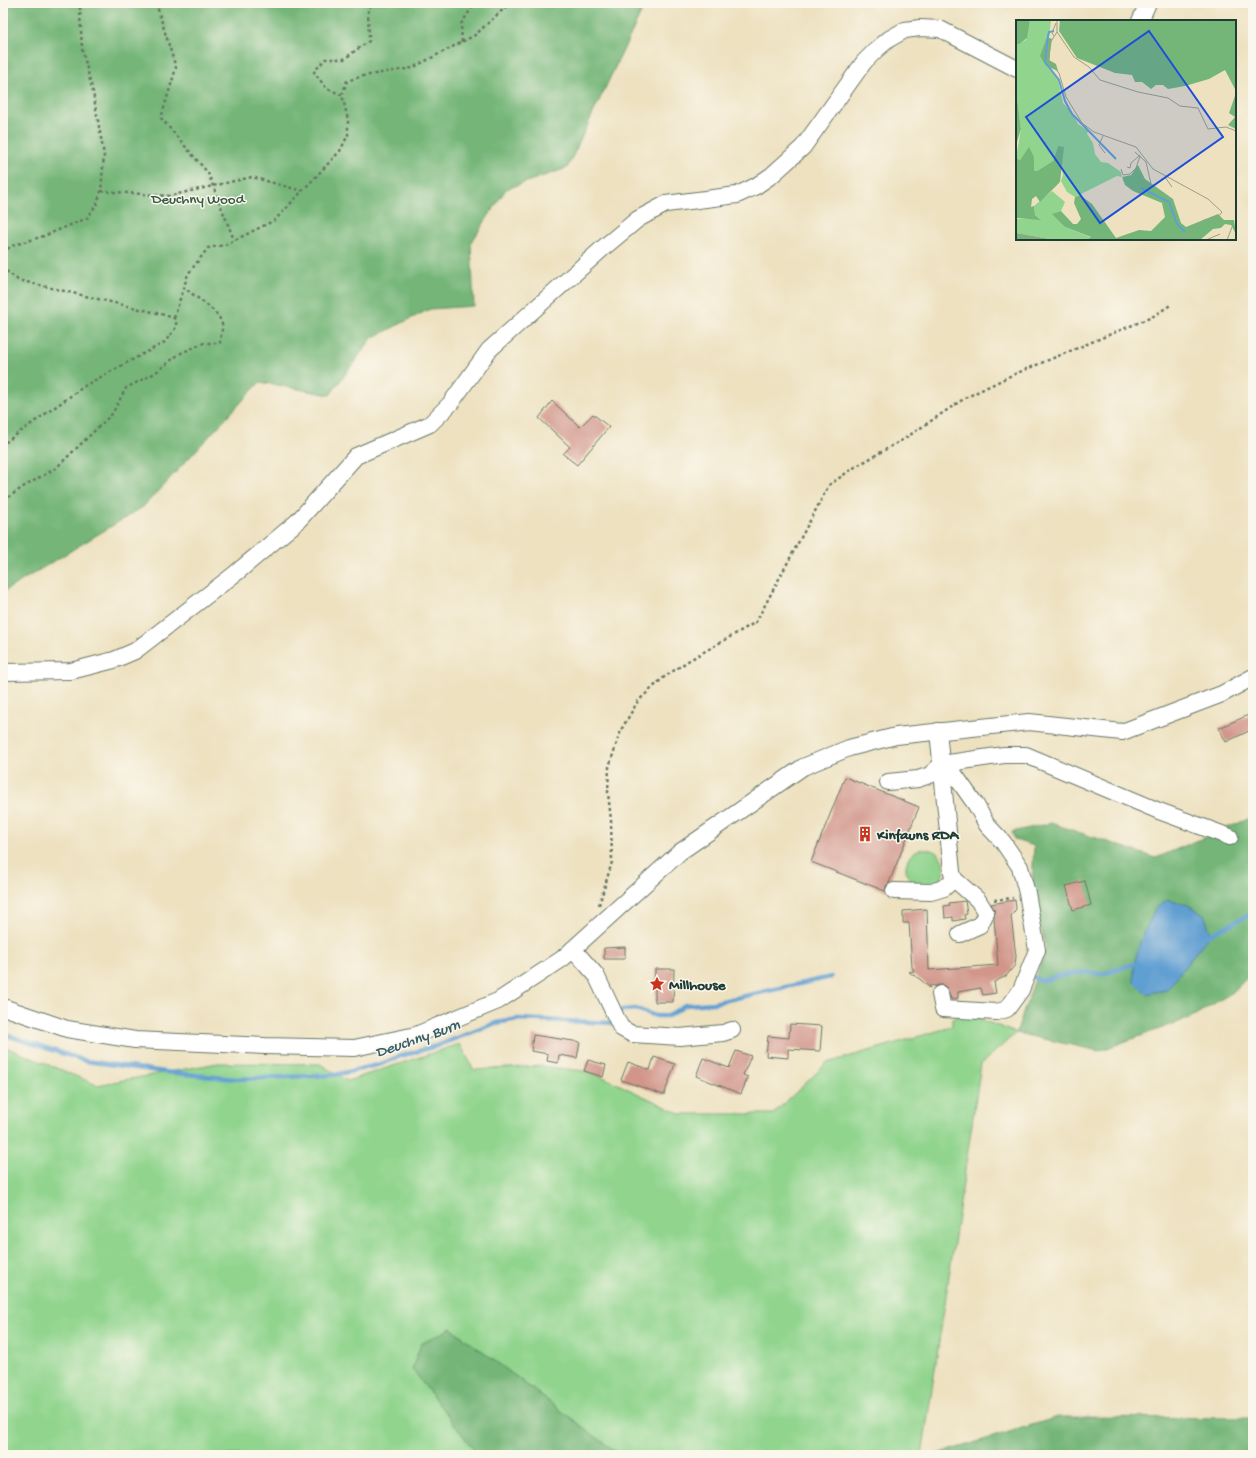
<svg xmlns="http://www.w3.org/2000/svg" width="1256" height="1458" font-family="'Gochi Hand',sans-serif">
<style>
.green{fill:#90d48d;stroke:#588860}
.forest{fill:#74b678;stroke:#4a7a56}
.water{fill:#619fd2;stroke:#406e83}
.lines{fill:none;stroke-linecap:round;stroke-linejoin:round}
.stream{stroke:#619fd2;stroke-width:4.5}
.building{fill:#d1958a}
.minor-casing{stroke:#677665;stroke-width:18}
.path{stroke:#677665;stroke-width:2.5;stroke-dasharray:3 3;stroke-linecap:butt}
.minor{stroke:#fff;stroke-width:16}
.labels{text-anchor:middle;stroke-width:3;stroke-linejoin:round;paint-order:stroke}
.park-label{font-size:15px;fill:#365b46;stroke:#fbf7ec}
.poi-label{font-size:15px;font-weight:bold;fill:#1f3d34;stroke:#fbf7ec;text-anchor:start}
.water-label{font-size:16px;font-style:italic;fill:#365f6b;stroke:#fbf7ec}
.inset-river{fill:none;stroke:#619fd2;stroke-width:2}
.inset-road{fill:none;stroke:#9b9f88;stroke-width:1}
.view{fill:#1d4ed8;fill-opacity:0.15;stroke:#1d4ed8;stroke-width:2}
.inset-edge{fill:none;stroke:#1f3d34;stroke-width:2}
</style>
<rect width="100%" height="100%" fill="#fbf7ec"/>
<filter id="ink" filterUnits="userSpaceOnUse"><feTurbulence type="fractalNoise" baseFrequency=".025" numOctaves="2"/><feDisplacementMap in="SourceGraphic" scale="8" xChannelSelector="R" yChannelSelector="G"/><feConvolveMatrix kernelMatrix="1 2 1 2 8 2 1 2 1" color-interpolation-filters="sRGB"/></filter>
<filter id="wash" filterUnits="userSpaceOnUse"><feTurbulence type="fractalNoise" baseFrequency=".012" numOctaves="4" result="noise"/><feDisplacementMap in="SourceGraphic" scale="16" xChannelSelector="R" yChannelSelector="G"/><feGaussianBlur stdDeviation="0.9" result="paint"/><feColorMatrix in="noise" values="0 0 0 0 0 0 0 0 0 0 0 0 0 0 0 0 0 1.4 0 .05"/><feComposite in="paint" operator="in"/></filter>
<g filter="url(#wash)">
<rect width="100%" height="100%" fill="#ede1c0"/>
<g class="green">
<circle cx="925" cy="868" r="19"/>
<path d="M967,1014L1016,1033L981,1064L922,1455H620L451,1328L412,1369L478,1455H3V1046L97,1085L218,1063L320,1064L347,1081L460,1044L474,1070L541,1066L584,1071L603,1077L681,1114H773L827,1063L951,1027L953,1018Z"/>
</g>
<g class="forest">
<path d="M3,3H644L640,15L567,168L506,189L471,243L474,306L430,309L372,338L330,395L260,382L143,507L3,592Z"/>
<path d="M1253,817V972L1233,992L1190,1018L1099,1051L1016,1033L1046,948L1036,909L1032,885L1034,846L1015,840L1012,832L1051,823L1156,858Z"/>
<path d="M451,1328L620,1455H478L412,1369L421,1344Z"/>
<path d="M1058,1417L1253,1418V1455H934Z"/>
</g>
<path class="water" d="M1167,900L1188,905L1204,914L1211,934L1195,953L1167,990L1146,994L1134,982V964L1140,942L1155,909Z"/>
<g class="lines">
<g class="stream">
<path d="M1207,936L1253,913"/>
<path d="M1031,976L1042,981L1057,976L1087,972L1102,974L1134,964"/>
<path d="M618,1015L622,1010L636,1009L656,1016H668L685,1005L713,1003L831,977"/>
<path d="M3,1034L86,1061L165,1072L235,1079L335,1075L381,1064L400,1056L436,1046L496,1023L518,1019L613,1023L614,1021"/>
</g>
</g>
<g id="blocks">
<g class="building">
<path d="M552,401L580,427L593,414L609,427L577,465L563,454L570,447L539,418Z"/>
<path d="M1253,713V729L1226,742L1219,728Z"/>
<path d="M845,777L919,807L889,883L886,886L885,891L811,862Z"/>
<path d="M1085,881L1091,905L1073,910L1066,886Z"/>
<path d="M1015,900L1016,909L1011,916L1016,956L1015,965L1006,976L994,982L996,993L983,995L981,988L958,992V998L951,999L947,988L943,985H939L935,986L930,985V988L921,980L909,972L914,971L912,967L909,923H903V911L927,909L929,970L998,965L994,918L995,912L991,904Z"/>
<path d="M965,901L967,914L964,915L965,919L953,921V917L945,918L944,906L950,905L949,903Z"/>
<path d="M625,947V959H604V948Z"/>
<path d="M655,969H674L673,1002H655Z"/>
<path d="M790,1024L822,1026L820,1051L788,1049V1058L766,1056L768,1036L789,1038Z"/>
<path d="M533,1035L580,1042L577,1058L559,1055L558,1063L547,1061L548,1054L531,1051Z"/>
<path d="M736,1051L751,1056L743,1075L748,1077L741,1094L696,1076L703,1058L729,1068Z"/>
<path d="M654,1057L675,1064L664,1095L621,1080L628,1062L650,1070Z"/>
<path d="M588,1060L606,1065L603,1077L584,1071Z"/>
</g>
</g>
</g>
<g filter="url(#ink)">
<use href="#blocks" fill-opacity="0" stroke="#677665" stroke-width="1"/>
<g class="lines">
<g class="minor-casing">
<g id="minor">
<path d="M1140,21L1148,3"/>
<path d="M3,672L71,671L114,660L135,651L236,573L297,522L356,456L430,424L450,404L489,350L603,248L638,219L666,204L737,195L756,186L772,175L803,147L864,62L876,50L889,39L905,30L920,28L940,29L1017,69"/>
<path d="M938,731L952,872L954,879L978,900L986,913L980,925L960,934"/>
<path d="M888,782L918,779L930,775L942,764L1004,755H1026L1159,811L1230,837"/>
<path d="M894,891L931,892L944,888L954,879"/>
<path d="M573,949L596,975L621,1028L632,1034L680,1037L723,1033L732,1030"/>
<path d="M940,994L943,1009L997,1012L1007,1009L1021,990L1037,950L1027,893L1020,867L1003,842L987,825L976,805L952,771L943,770"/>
<path d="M3,1007L67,1029L135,1040L265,1046L354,1048L416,1035L498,1001L562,959L680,852L803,767L849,748L896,736L1029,722L1122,732L1222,694L1253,677"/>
</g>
</g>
<g class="path">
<path d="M156,3L176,68L161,118L208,173L234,240"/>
<path d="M462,42L461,24L475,3"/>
<path d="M342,95L326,88L314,72L325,59H344L369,41L368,9L373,3"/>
<path d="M101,191L169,196L252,177L302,191"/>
<path d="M3,253L11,246L44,236L87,218L97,204L101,191L104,155L93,92L82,49L80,13V3"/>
<path d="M3,266L5,270L18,280L161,314L174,318L177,326L165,342L86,385L3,444"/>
<path d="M174,318L188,274L208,248L225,245L275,220L340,151L348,135V120L342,95L347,81L363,76L412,68L475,35L510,3"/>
<path d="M3,501L23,487L56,468L112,414L126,388L155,373L179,354L204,343H220C220,338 223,329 222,324C219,310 194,297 184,287"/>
<path d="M994,900L1013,898"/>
<path d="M599,905L612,862L611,820L608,793L609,767L621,730L638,701L663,678L688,661L756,622L829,485L855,467L904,439L965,398L1010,376L1152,317L1172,304"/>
</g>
<use href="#minor" class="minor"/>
</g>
</g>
<defs>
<g id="building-bare" transform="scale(1.2)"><path d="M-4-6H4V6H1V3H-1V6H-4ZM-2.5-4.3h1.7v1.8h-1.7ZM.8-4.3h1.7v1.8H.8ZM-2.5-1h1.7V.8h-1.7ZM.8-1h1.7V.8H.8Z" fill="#c8321e" stroke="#fbf7ec" stroke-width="2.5" paint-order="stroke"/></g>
<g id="sight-bare" transform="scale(1.2)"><path d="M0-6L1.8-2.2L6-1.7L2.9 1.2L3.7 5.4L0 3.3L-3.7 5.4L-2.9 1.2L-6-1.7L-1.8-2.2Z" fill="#c8321e" stroke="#fbf7ec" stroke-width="2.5" paint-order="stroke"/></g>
</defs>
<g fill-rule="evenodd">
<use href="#building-bare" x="865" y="834"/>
<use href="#sight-bare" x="657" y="984"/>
</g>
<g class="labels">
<g class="park-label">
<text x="198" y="203">Deuchny Wood</text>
</g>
<g class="poi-label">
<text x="877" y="839">Kinfauns RDA</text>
<text x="669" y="989">Millhouse</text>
</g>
<g class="water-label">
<text transform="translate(417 1037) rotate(-19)" y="6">Deuchny Burn</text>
</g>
</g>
<g transform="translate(1016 20)">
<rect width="220" height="220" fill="#ede1c0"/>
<path d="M14,0H35L30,46L35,49L42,59L47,83L56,92L62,104L72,111L71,114L77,123L79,134L85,142L92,143L105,152L106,157L101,156L59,177L51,172L45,161L47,155L42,126L37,141L21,151H18L13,128L4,140L0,138L5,109L0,70V24L10,20ZM36,171L49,182L45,191L37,194L49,207L76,218L71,220H39L0,213V199H24L19,195L18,186Z" fill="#90d48d"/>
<path d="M0,0H14L11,18L3,24H0ZM44,0H220V71L209,50L193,59L169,66L152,69L147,65H140L135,69L126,62H119L116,55L99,53L61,38L43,11ZM31,17L36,19L33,40L40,44L42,51L30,46L24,36ZM0,70L5,109L0,125ZM220,73V109L212,105L219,97L213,93ZM42,126L48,127L44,162L24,182L20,176L16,179L15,187L18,186L19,195L25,200L0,198V138L4,140L13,127L18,137V151H21L37,141ZM122,145L129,159L157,179L165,203L170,207L202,194L208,200H218L220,214L215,205L209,204L205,208L197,209L184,220H71L75,217L49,207L36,194L45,191L57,204H61L65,199L58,183L59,177L64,175L76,184L100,218L123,210L135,211L149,197L146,183L117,171L109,165L106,157L115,155ZM0,213L39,220H0Z" fill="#74b678"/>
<path class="inset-river" d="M38,11L33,12L32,16L29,42L43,60L49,81L56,94L100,139M125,168L153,182L161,204L169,212"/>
<path class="inset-road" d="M41,0V12L58,37L73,47L84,60L122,72L152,78L164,86L182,88L192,109L210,107L220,111M41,12L34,23L33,41L43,53L50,77L66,103L78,112L120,127L137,149L192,179L206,192L202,197L188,200L164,220M38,16L36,13L40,3M87,116L83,125L89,133M119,132L130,142L135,164M111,147L114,148L115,143L124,135M105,149L107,155L114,154L120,148L124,136M149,157L156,167M0,214L29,220M190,220L204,214M211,220L216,207"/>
<path class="view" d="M133,11L207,117L84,203L10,97Z"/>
<rect width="220" height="220" class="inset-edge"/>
</g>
<rect width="1256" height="1458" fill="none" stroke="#fbf7ec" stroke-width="16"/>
</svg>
